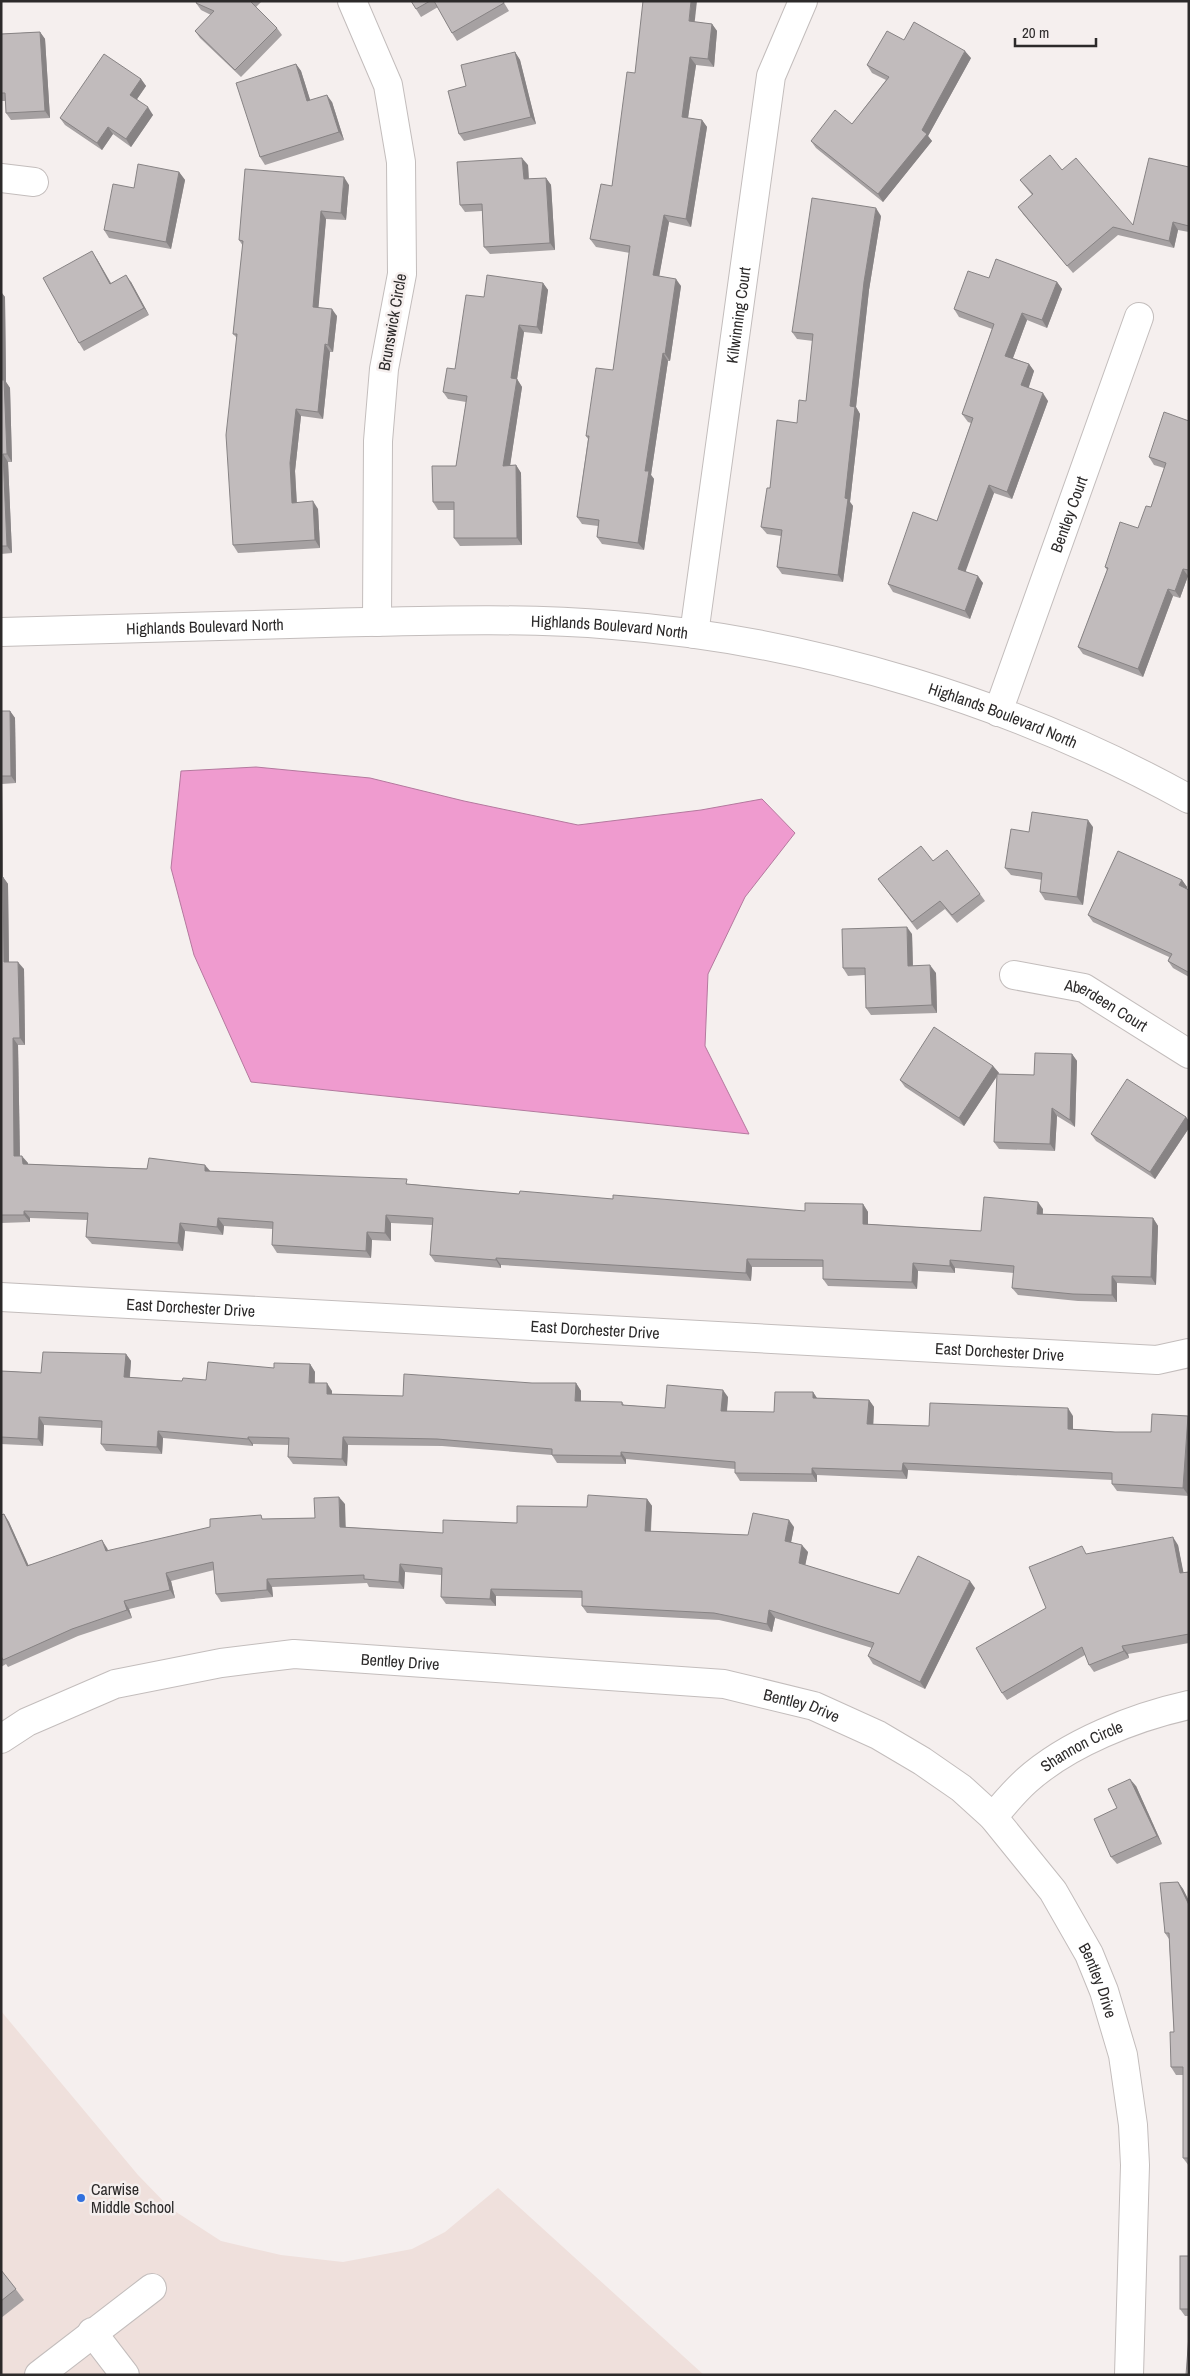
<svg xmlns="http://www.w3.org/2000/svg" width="1190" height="2376" font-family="'Archivo Narrow',sans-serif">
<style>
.built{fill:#efe0dc}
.water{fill:#ef9bcf;stroke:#b4799e}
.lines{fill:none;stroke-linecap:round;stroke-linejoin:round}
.minor-casing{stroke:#c3bdbc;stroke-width:30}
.minor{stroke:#fff;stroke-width:28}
.wall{fill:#a6a1a2}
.shaded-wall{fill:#878384}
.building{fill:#c1bbbc;stroke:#878384}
.poi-dot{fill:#3170de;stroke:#f5efee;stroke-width:2}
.labels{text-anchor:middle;stroke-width:5;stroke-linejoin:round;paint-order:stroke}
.street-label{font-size:16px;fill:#2c2a2a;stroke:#f5efee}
.poi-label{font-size:16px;fill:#2c2a2a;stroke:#f5efee;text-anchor:start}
</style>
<rect width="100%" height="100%" fill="#f5efee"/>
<path class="built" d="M1,2011L138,2175L170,2208L221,2241L281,2255L343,2262L412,2249L445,2232L498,2188L704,2375H1Z"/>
<path class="water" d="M256,767L370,778L464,801L578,825L701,810L762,799L795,833L745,897L708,974L705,1046L749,1134L251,1082L194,955L171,868L181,771Z"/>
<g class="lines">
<g class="minor-casing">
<g id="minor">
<path d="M352,1L388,85L401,162L402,274L384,369L378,441L377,622"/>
<path d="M1,178L34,182"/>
<path id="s1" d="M1,632C109,629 217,626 325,623C421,621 517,617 613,625C810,640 1016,703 1189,799"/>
<path id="s2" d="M694,634L771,76L803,1"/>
<path id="s3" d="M998,712L1139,317"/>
<path id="s4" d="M1014,975L1084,988L1189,1054"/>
<path id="s5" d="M1,1297L1157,1360L1189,1353"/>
<path id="s6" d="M1,1739L27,1722L115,1684L221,1663L294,1654L724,1684L814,1706L878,1735L922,1761L961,1788L993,1817L1053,1891L1089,1954L1104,1991L1123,2055L1133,2125L1135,2165L1129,2375"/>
<path id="s7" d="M993,1817C1003,1805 1014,1792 1026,1781C1068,1743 1135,1717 1189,1705"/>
<path d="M92,2332L125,2375"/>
<path d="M39,2375L152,2288"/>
</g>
</g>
<use href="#minor" class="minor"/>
</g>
<g class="wall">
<path d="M197,1H262L256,7L277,28L282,35L241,77L200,38L195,31L211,15L201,10L196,3Z"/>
<path d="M411,1H503L509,11L457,41L452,33L438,7L421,17Z"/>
<path d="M695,22L712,24L717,31L714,67L696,65L688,118L702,120L707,127L691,227L669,222L659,276L681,286L670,361H668L651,475L654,479L644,550L602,544L597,537L598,526L582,524L577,517L588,439L586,436L613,370L630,253L596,247L590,239L612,186L635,73Z"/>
<path d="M40,32L45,39L50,118L11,120L6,113V101H1V34Z"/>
<path d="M904,40L971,58L928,136L932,141L883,202L816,148L811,141L852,124L886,80L872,73L867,65Z"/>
<path d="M515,52L520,60L536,124L464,141L459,134L466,86Z"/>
<path d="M296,64L301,71L310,100L332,102L344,140L265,165L260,157Z"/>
<path d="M141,79L146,86L137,99L153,115L131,147L113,134L102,150L65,125L60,118Z"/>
<path d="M528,165L529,179L546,178L551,185L555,250L490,254L484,247L482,211L465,212L460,205Z"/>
<path d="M1189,167V232L1178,230L1174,248L1118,235L1073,273L1023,214L1018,207L1032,195L1020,180L1062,170L1133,225Z"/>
<path d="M179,172L185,180L171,249L109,238L104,230L134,188Z"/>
<path d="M349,185L346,220L326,219L318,307L337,316L333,352H330L323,419L301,416L295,471L297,503L318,509L320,548L238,553L233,545L237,338L233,334L243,246L239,240Z"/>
<path d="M881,216L869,290L856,407L860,414L850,502L853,506L843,582L782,574L777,567L781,536L767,534L761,527L770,488L806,401L813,341L797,339L792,332Z"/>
<path d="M97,259L111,283L131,282L149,315L84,351L79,343Z"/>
<path d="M989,278L1057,282L1062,289L1047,328L1027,320L1013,358L1029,364L1034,371L1028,388L1048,401L1012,499L994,493L965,571L983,583L970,619L893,592L888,584L937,521L971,423L968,422L962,414L992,329L959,317L954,309Z"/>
<path d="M543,283L548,290L542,334L524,332L517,379L522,387L510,465H516L521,473L522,545L460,546L454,538V510H438L433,502L456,466L466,402L448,399L443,392L455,369L484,297Z"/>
<path d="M1,292L5,297L6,382L10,388L12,462H8L12,553L1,554Z"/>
<path d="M1189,421V576H1188L1180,598L1173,596L1143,677L1083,654L1078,647L1107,570L1105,567L1138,528L1151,507L1164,468L1154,465L1149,457Z"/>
<path d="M1,711H10L15,718L16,783L2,784L3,877L8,884L9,962L24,969L25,1045H18L20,1156L28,1163V1164L210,1171L410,1184L519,1194L613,1199L805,1211L863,1204L868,1212V1224L981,1231L1043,1209V1214L1153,1218L1158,1226L1156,1285L1117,1283V1302L1078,1301L1018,1295L1012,1288L1014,1273L955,1268V1273L918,1271L917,1289L828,1286L823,1279V1267H752L751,1281L501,1265V1268L435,1262L430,1255L432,1225L391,1223V1241L372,1240L371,1258L277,1253L272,1245L273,1229L224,1226L223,1235L185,1231L183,1251L92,1244L86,1237L87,1220L30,1218V1222L1,1223Z"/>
<path d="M1093,827L1083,905L1045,900L1040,892L1042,880L1011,875L1005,868L1029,832Z"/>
<path d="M933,861L980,894L985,901L957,923L945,909L917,930L878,879Z"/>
<path d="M1182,880L1187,887L1186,889L1189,890V977L1173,968L1168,961L1169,957L1093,922L1088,915Z"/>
<path d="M912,934L913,966L936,973L937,1013L871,1015L866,1008L865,975L848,976L843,968Z"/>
<path d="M1072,1054L1077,1061L1075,1127L1057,1116L1055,1151L999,1149L994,1142L997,1076L964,1126L905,1087L900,1080L993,1066L999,1073L998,1074L1034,1075Z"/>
<path d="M1186,1117L1189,1121V1128L1155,1179L1096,1141L1091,1134Z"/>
<path d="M126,1354L131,1361L130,1377L182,1381L206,1380L274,1368L310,1364L315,1372V1383L332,1391V1394L403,1396L532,1383H576L581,1391V1402H622L624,1405L665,1408L728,1397L727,1412H774L813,1392L817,1398L869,1400L874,1407L873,1424L929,1426L1073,1416V1429L1115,1432H1151L1188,1416L1189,1418V1496L1117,1491L1112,1484V1480L908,1470L907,1479L817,1475V1482L740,1481L735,1473V1469L626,1459V1464L557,1463L552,1455L442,1446L348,1445L347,1466L293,1464L288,1457L289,1445L253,1444V1446L163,1438L162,1454L106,1451L101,1444L102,1428L44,1425L43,1446L1,1444V1371L41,1373Z"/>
<path d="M647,1499L652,1506L651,1531L748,1535L794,1527L791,1542L808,1552L805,1565L899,1594L975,1588L925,1689L873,1664L868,1656L872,1648L775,1618L772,1632L719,1620L587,1613L582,1606V1598L496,1596V1606L446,1604L441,1597V1575L405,1572L404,1589L369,1587L367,1583L272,1587L273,1597L221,1602L216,1594L214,1570L171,1581L175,1598L129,1609L132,1618L78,1636L8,1667L6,1664L1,1667V1515L4,1514L9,1522L28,1565L107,1548L108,1551L264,1519L315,1518L345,1504V1527L443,1533L517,1523L587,1507Z"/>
<path d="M1178,1545L1183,1573L1189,1572V1643L1128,1654L1129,1658L1094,1672L1089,1665L1085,1655L1007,1700L1002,1693L1046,1608L1088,1554Z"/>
<path d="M1136,1786L1162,1844L1117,1864L1111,1857L1117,1808Z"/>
<path d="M1178,1882L1183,1889L1189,1901V2166L1183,2158V2075H1176L1171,2067L1174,2032L1169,1939L1165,1933Z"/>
<path d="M1189,2256V2316H1185L1180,2309Z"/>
<path d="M1,2270L24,2300L1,2318Z"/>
</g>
<g class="shaded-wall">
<path d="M691,1H697L694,28L689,21Z"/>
<path d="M712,24L717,31L714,67L708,59Z"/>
<path d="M40,32L45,39L50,118L45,111Z"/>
<path d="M965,51L971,58L928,136L932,141L883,202L878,194L922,130Z"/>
<path d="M515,52L520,60L536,124L531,117Z"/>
<path d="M690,57L696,65L687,124L682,117Z"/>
<path d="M296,64L301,71L313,109L307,101Z"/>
<path d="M141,79L146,86L135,102L130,95Z"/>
<path d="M327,95L332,102L344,140L339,132Z"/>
<path d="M148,107L153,115L131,147L126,139Z"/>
<path d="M702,120L707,127L691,227L686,219Z"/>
<path d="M108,127L113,134L102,150L97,143Z"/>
<path d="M522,158L528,165L529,187L524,179Z"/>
<path d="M179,172L185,180L171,249L166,242Z"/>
<path d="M344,177L349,185L346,220L341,213Z"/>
<path d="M546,178L551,185L555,250L550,243Z"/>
<path d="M876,208L881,216L869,290L856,407L860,414L850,502L853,506L843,582L838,575L845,498L850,406L864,282Z"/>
<path d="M321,211L326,219L318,314L313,307Z"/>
<path d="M664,215L669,222L658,283L653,275Z"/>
<path d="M1173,222L1178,230L1174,248L1169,241Z"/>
<path d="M92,251L97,259L115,291L110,284Z"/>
<path d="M126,275L131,282L149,315L144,308Z"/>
<path d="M676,279L681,286L670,361L665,354Z"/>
<path d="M1057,282L1062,289L1047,328L1042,320Z"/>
<path d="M543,283L548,290L542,334L537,327Z"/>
<path d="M1,292L5,297L6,382L10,388L12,462L7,454L1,381Z"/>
<path d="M332,309L337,316L333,352L328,345Z"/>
<path d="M1022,313L1027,320L1011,363L1005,356Z"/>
<path d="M519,325L524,332L516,386L511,378Z"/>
<path d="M325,344L330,352L323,419L318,412Z"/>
<path d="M663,353L668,361L651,475L654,479L644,550L638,543L645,471Z"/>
<path d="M1029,364L1034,371L1027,393L1021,385Z"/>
<path d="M517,379L522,387L509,473L503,466Z"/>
<path d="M1043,393L1048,401L1012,499L1007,492Z"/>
<path d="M296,409L301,416L295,471L297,510L292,503L290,463Z"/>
<path d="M3,454L8,462L12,553L7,546Z"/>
<path d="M516,465L521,473L522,545L517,538Z"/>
<path d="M989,485L994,493L964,576L958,569Z"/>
<path d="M313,501L318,509L320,548L315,540Z"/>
<path d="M1183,569L1188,576L1180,598L1175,591Z"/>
<path d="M978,576L983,583L970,619L965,611Z"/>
<path d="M1168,589L1173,596L1143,677L1138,669Z"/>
<path d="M10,711L15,718L16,783L11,776Z"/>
<path d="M1,782L2,784L3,877L8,884L9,970L4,962L1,881Z"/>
<path d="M1088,820L1093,827L1083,905L1077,897Z"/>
<path d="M1182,880L1187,887L1185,892L1179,885Z"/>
<path d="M907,927L912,934L913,974L908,966Z"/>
<path d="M18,962L24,969L25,1045L20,1038Z"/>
<path d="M930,965L936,973L937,1013L932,1005Z"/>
<path d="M13,1038L18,1045L20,1163L14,1156Z"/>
<path d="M1072,1054L1077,1061L1075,1127L1070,1120Z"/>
<path d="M993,1066L999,1073L964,1126L959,1118Z"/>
<path d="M1052,1108L1057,1116L1055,1151L1050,1144Z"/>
<path d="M1186,1117L1189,1121V1128L1155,1179L1150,1172Z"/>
<path d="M22,1156L28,1163V1171L23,1164Z"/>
<path d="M205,1165L211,1172L205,1171Z"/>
<path d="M1038,1202L1043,1209L1042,1221L1037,1214Z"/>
<path d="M863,1204L868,1212V1231L863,1224Z"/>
<path d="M24,1211L30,1218V1222L24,1215Z"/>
<path d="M386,1215L391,1223V1241L385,1233Z"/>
<path d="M218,1218L224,1226L223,1235L217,1227Z"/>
<path d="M1153,1218L1158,1226L1156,1285L1151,1277Z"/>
<path d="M180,1223L185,1231L183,1251L178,1243Z"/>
<path d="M367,1232L372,1240L371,1258L366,1251Z"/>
<path d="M496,1258L501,1265V1268L496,1260Z"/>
<path d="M747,1259L752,1267L751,1281L746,1273Z"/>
<path d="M950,1260L955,1268V1273L950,1266Z"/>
<path d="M913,1263L918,1271L917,1289L912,1282Z"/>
<path d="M1112,1276L1117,1283V1302L1112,1295Z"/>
<path d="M126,1354L131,1361L129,1384L124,1377Z"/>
<path d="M310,1364L315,1372L314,1390L309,1383Z"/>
<path d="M327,1383L332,1391V1401L327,1394Z"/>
<path d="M576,1383L581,1391V1409L575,1401Z"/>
<path d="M723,1390L728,1397L726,1419L721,1411Z"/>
<path d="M813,1392L818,1400L813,1398Z"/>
<path d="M869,1400L874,1407L873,1431L867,1424Z"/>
<path d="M1068,1408L1073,1416V1436L1068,1429Z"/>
<path d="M1188,1416L1189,1418V1496L1183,1488Z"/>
<path d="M39,1417L44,1425L43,1446L38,1439Z"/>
<path d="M158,1431L163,1438L162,1454L157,1447Z"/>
<path d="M248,1437L253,1444V1446L248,1439Z"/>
<path d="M343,1437L348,1445L347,1466L342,1459Z"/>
<path d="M621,1452L626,1459V1464L621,1456Z"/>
<path d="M903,1463L908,1470L907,1479L902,1471Z"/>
<path d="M812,1468L817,1475V1482L812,1474Z"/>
<path d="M339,1497L345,1504L346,1534L340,1527Z"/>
<path d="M647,1499L652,1506L650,1538L645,1531Z"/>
<path d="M4,1514L9,1522L32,1573L27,1566Z"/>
<path d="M789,1520L794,1527L790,1548L785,1541Z"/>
<path d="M1173,1537L1178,1545L1185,1580L1180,1573Z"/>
<path d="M102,1540L107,1548L111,1559L106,1551Z"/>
<path d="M802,1545L808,1552L804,1571L799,1563Z"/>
<path d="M400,1564L405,1572L404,1589L399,1582Z"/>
<path d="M166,1573L171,1581L175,1598L170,1590Z"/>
<path d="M267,1579L272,1587L273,1597L267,1590Z"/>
<path d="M970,1581L975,1588L925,1689L920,1682Z"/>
<path d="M491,1589L496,1596V1606L490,1599Z"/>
<path d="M124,1601L129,1609L132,1618L127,1610Z"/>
<path d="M769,1610L775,1618L772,1632L767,1624Z"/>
<path d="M1122,1646L1128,1654L1129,1658L1124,1651Z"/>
<path d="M1130,1779L1136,1786L1162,1844L1157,1836Z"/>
<path d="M1178,1882L1183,1889L1189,1901V1905Z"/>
</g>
<g class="building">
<path d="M197,1H250L277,28L235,70L195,31L214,11L196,3Z"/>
<path d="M411,1H430L416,9Z"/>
<path d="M434,1H503L504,3L452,33Z"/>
<path d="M643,1H691L689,21L712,24L708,59L690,57L682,117L702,120L686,219L664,215L653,275L676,279L665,354L663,353L645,471H649L638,543L597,537L599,520L577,517L589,436H586L596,368L613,370L630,246L590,239L601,184L612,186L627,72L635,73Z"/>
<path d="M914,22L965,51L922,130L927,134L878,194L811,141L835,110L852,124L889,77L867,65L887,31L904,40Z"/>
<path d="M40,32L45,111L6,113L5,93H1V34Z"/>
<path d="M515,52L531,117L459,134L448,91L466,86L461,65Z"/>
<path d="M104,54L141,79L130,95L148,107L126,139L108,127L97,143L60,118Z"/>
<path d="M296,64L307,101L327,95L339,132L260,157L236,83Z"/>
<path d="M1050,155L1062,170L1076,158L1133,225L1149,158L1189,167V226L1173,222L1169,241L1113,227L1067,266L1018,207L1033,194L1020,180Z"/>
<path d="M522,158L524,179L546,178L550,243L484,247L482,204L460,205L457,162Z"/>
<path d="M138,164L179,172L166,242L104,230L113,184L134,188Z"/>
<path d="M245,169L344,177L341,213L321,211L313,307L332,309L328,345L325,344L318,412L296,409L290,463L292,503L313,501L315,540L233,545L226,435L237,334H233L243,241L239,240Z"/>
<path d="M812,198L876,208L864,282L850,406L855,407L845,498L848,499L838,575L777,567L782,530L761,527L767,488H770L777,420L797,423L799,400L806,401L813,334L792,332Z"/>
<path d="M92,251L110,284L126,275L144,308L79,343L43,278Z"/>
<path d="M996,259L1057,282L1042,320L1022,313L1005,356L1029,364L1021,385L1043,393L1007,492L989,485L958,569L978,576L965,611L888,584L913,512L937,521L973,418L962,414L994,324L954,309L968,271L989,278Z"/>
<path d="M487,275L543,283L537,327L519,325L511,378L517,379L503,466L516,465L517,538H454V502H433L432,466H456L467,396L443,392L447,368L455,369L466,295L484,297Z"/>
<path d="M1,380H4L7,454H3L7,546H1Z"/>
<path d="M1164,412L1189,421V570L1183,569L1175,591L1168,589L1138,669L1078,647L1108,568L1105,567L1120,522L1138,528L1146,506L1151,507L1166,463L1149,457Z"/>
<path d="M1,711H10L11,776H1Z"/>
<path d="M1032,812L1088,820L1077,897L1040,892L1042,873L1005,868L1011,829L1029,832Z"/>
<path d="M921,846L933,861L947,850L980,894L952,915L940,901L912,922L878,879Z"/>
<path d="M1118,851L1182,880L1179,885L1189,890V971L1188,972L1168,961L1172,954L1088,915Z"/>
<path d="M1,877H3L4,962H18L20,1038H13L14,1156H22L23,1164L147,1169L149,1158L205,1165V1171L407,1179L406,1184L519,1194L520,1191L613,1199V1195L805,1211V1203L863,1204V1224L981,1231L984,1197L1038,1202L1037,1214L1153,1218L1151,1277L1112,1276V1295L1073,1294L1012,1288L1014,1266L950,1260V1266L913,1263L912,1282L823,1279V1260L747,1259L746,1273L496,1258V1260L430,1255L433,1218L386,1215L385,1233L367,1232L366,1251L272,1245L273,1222L218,1218L217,1227L180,1223L178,1243L86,1237L88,1213L24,1211V1215H1Z"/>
<path d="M907,927L908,966L930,965L932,1005L866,1008L865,968H843L842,929Z"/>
<path d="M934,1027L993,1066L959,1118L900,1080Z"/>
<path d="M1035,1053L1072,1054L1070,1120L1052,1108L1050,1144L994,1142L997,1074L1034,1075Z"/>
<path d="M1127,1079L1186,1117L1150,1172L1091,1134Z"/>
<path d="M43,1352L126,1354L124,1377L182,1381L183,1378L206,1380L208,1362L274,1368V1363L310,1364L309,1383H327V1394L403,1396L404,1374L532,1383H576L575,1401L622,1402V1405L665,1408L667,1385L723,1390L721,1411L774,1412L775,1392H813V1398L869,1400L867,1424L929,1426L930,1403L1068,1408V1429L1115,1432H1151L1152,1414L1188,1416L1183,1488L1112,1484V1473L903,1463L902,1471L812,1468V1474L735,1473V1462L621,1452V1456L552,1455V1449L437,1439L343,1437L342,1459L288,1457L289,1438L248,1437V1439L158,1431L157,1447L101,1444L102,1421L39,1417L38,1439L1,1437V1371L41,1373Z"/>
<path d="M588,1495L647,1499L645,1531L748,1535L753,1513L789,1520L785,1541L802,1545L799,1563L899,1594L918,1556L970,1581L920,1682L868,1656L874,1643L769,1610L767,1624L714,1613L582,1606V1591L491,1589L490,1599L441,1597L442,1568L400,1564L399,1582L364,1579V1575L267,1579V1590L216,1594L213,1562L166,1573L170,1590L124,1601L127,1610L72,1629L3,1660L1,1656V1515L4,1514L27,1566L102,1540L106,1551L210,1527V1519L261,1515L262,1519L315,1518L314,1498L339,1497L340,1527L443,1533V1520L517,1523V1506L587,1507Z"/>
<path d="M1173,1537L1180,1573L1189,1572V1634L1122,1646L1124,1651L1089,1665L1082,1647L1002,1693L976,1648L1046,1608L1029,1567L1082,1546L1086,1554Z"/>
<path d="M1130,1779L1157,1836L1111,1857L1094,1819L1117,1808L1108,1789Z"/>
<path d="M1178,1882L1189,1905V2158H1183V2067H1171L1170,2032H1174L1169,1933H1165L1160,1883Z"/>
<rect x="1180" y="2256" width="9" height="53"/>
<path d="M1,2270L16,2289L1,2301Z"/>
<path d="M1189,2335V2375H1186Z"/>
</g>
<circle class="poi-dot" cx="81" cy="2198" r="5"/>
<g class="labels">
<g class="street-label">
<text dy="6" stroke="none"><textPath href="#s2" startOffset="322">Kilwinning Court</textPath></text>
<text transform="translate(392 322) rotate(-80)" y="6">Brunswick Circle</text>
<text dy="6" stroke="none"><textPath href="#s3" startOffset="210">Bentley Court</textPath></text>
<text dy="6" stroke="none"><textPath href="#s1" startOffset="204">Highlands Boulevard North</textPath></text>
<text dy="6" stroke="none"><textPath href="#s1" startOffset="609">Highlands Boulevard North</textPath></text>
<text dy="6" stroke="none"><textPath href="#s1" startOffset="1014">Highlands Boulevard North</textPath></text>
<text dy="6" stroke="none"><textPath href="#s4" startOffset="98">Aberdeen Court</textPath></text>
<text dy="6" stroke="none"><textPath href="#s5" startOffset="190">East Dorchester Drive</textPath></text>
<text dy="6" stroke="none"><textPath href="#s5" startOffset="595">East Dorchester Drive</textPath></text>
<text dy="6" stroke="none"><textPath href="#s5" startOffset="1000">East Dorchester Drive</textPath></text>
<text dy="6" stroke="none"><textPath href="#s6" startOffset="415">Bentley Drive</textPath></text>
<text dy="6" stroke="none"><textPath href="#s6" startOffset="820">Bentley Drive</textPath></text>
<text dy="6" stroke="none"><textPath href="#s7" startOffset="115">Shannon Circle</textPath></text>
<text dy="6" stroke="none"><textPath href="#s6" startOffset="1240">Bentley Drive</textPath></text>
</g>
<g class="poi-label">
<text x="91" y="2195">Carwise<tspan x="91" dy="18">Middle School</tspan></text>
</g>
</g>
<rect width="1190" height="2376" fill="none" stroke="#2c2a2a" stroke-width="5"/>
<path d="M1015 38v8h81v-8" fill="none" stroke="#2c2a2a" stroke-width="2.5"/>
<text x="1022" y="38" font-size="15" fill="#2c2a2a" stroke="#f5efee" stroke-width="4" paint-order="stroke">20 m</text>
</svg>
